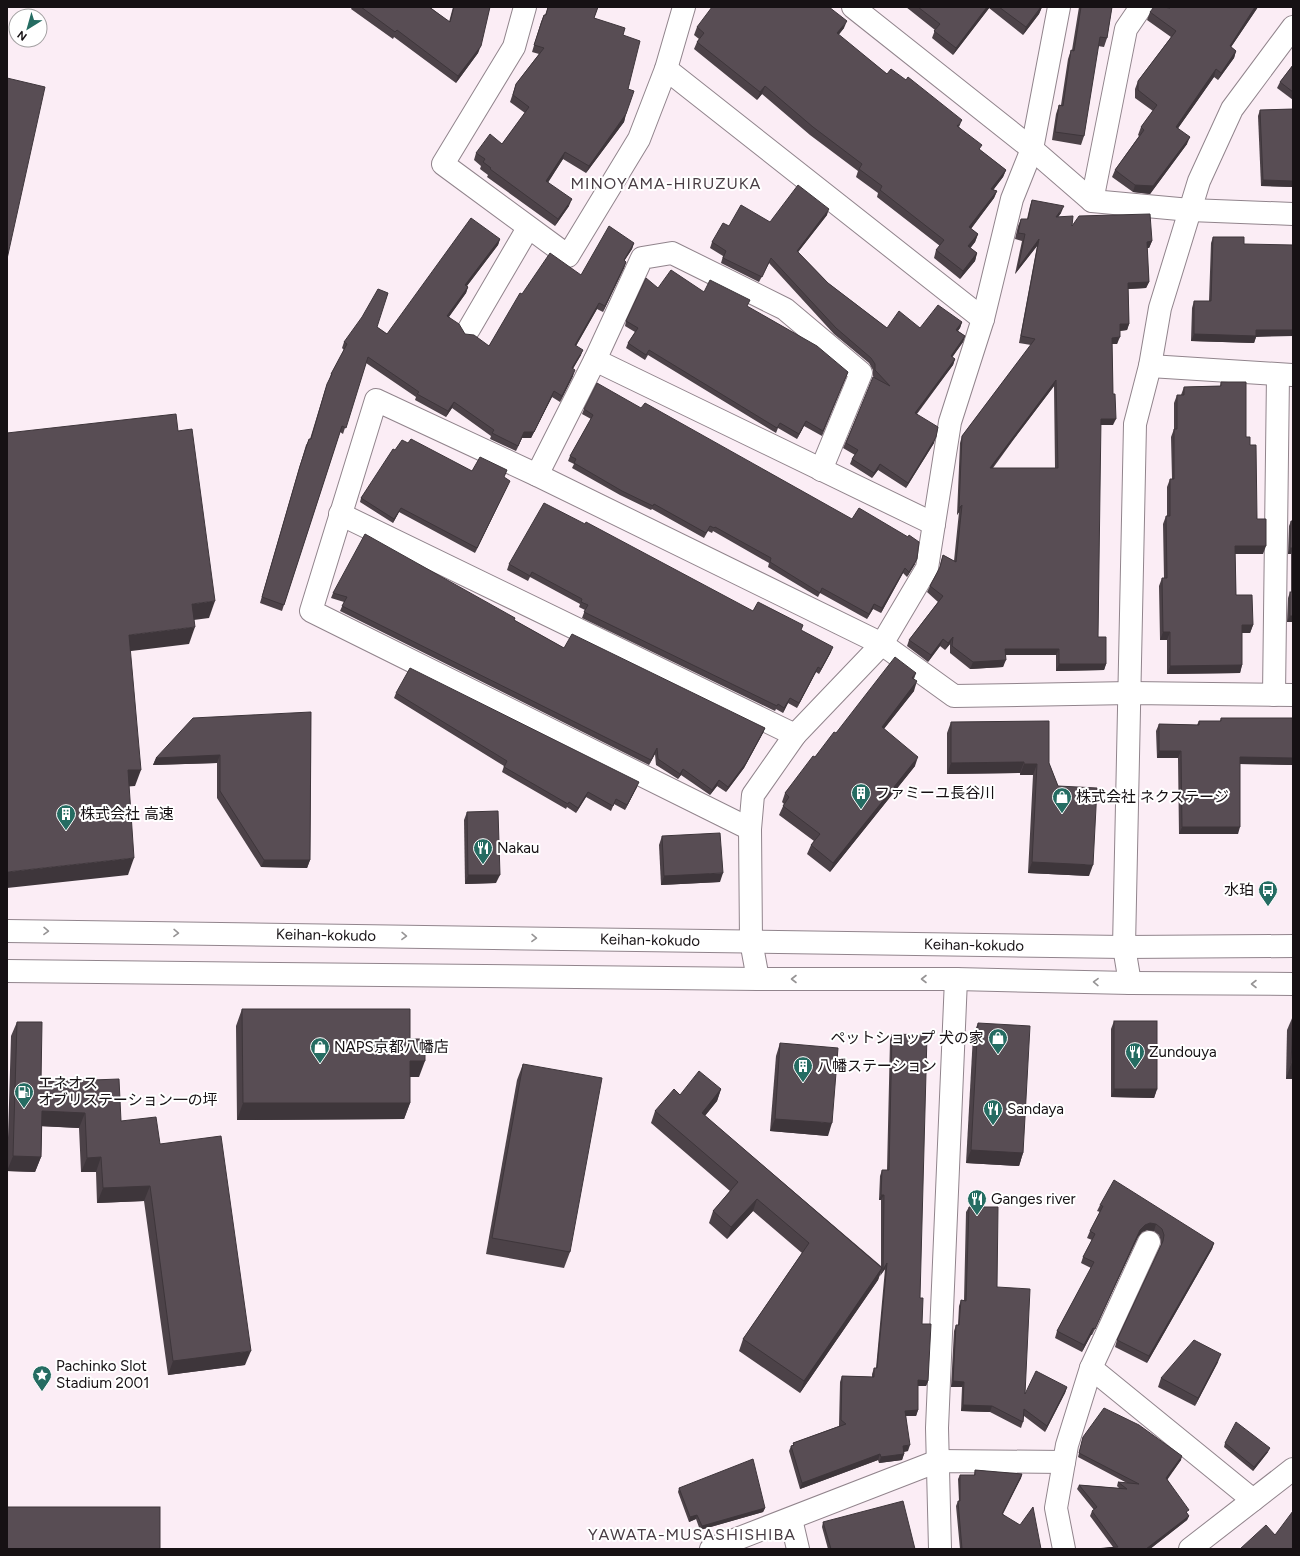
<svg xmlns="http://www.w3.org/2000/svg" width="1300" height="1556" font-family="Figtree,'Noto Sans JP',sans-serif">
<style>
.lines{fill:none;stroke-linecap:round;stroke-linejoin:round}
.minor-casing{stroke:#91848c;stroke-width:24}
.highway-casing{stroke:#91848c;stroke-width:24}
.minor{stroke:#fff;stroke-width:22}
.highway{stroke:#fff;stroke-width:22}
.wall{fill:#4c4248;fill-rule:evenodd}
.shaded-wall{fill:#3e363b}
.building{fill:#584d54;stroke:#3e363b;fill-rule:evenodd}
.oneway{stroke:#969495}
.labels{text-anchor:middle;stroke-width:4;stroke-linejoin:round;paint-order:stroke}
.poi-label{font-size:15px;fill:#161114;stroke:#fff;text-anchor:start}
.street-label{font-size:15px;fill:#161114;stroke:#fff}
.neighbourhood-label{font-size:16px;letter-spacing:1px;fill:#483d44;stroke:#fff}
</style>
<rect width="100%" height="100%" fill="#fbedf5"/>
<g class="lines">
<g class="minor-casing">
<g id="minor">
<path d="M525,7L514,47L443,164L568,256L639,139L666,69L684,7"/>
<path d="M853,7L1032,149L1092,201L1190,210L1293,214"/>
<path d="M666,69L983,319"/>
<path d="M1092,201L1126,29L1141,7"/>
<path d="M469,329L528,228"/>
<path d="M595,360L934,524"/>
<path d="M1150,366L1292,375"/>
<path d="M537,475L595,360L642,258L672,253L785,309L861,373L821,470"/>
<path d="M340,514L795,735"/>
<path d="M1274,695L1278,375"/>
<path d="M750,829L311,611L376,400L537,475L882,644L954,696L1131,693L1293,695"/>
<path d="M758,979L751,941L750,829L753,795L795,735L882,644L927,568L950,422L983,319L1012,199L1032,149L1059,7"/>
<path d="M1130,983L1124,947L1135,424L1150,366L1160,308L1199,181L1232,109L1293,27"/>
<path d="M1091,1368L1253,1500"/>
<path d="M791,1519L798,1549"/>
<path d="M711,1549L938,1461L1064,1462"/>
<path d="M940,1549L937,1428L956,979"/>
<path d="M1064,1549L1056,1508L1067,1445L1091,1368L1149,1242"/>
<path d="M1190,1549L1293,1469"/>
</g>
</g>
<g class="highway-casing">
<g id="highway">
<path d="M7,931L1124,947L1293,946"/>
<path d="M7,971L758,979H956L1130,983L1293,984"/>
</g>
</g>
<use href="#minor" class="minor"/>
<use href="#highway" class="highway"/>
</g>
<g class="wall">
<path d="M352,7H430L449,22L453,7H490L478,53L456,83L394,37L393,39L351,9Z"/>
<path d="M548,7H598L594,18L623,35L628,89L626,114L624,122L586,173L563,159L548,182L569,206L555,226L487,177L488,175L480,169L481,166L474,160L476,153L502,144L525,113L510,102L516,84L539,54L532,52L541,22L544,15H545Z"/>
<path d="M906,7H1042L1039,14L1023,35L989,8L953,55L932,38L935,30Z"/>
<path d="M1079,7H1112L1107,38L1104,47L1098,46L1084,136L1081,145L1052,140L1056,114L1059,105H1061L1068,59L1071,50H1072Z"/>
<path d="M1258,7L1231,47L1236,51L1234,58L1218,80L1214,77L1178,128L1187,144L1150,194L1133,192L1112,177L1115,170L1139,136L1138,135L1141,127L1153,111L1135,98V89L1138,81L1171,37L1147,20L1150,12L1170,8Z"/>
<path d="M697,27L844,28L838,35L887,74L959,127L980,150L1006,170L1003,177L993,190L997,191L994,198L971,229L978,234L975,242L970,248L977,253L975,261L960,279L934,258L936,250L940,246L877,197L878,193L856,177L858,171L810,135L762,94L757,100L694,49L697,42L699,39L694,35Z"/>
<path d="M1293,65V100L1277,88L1280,82Z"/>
<path d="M1293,109V187L1261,186L1258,116L1260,110Z"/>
<path d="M1032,200L1061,213L1058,217L1072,226L1152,241L1149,248H1147L1149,282L1146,288L1128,289L1129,324L1127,330L1120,331L1117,344H1112L1113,425H1100L1098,637L1106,664L1104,670L1056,671V655H1006L1003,667L970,669L950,653V644L945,650L940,646L928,662L907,646L909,640L938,602L927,592L930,586L939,570L941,561L943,555L954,561L959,512L957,515L960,443L962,436L1031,345L1019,343L1037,246L1015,274L1022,241L1015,239L1018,226L1021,219H1027L1030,206ZM1054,386L1055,468H993L1014,439Z"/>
<path d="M827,215L798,252L828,283L887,328H920L962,322L960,328L958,331L965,336L963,342L952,357L955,359L953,365L917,414L934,443L906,488L878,470L872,478L850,464L852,459L855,455L843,448L874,378L873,376V370L869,363L834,334L769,263L759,282L721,263L723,256L710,248L712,242L729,226L770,222Z"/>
<path d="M1213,237L1244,244L1256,337L1254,343L1191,341L1192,308L1194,301H1209L1211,243Z"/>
<path d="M500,239L498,245L467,286L468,287L466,293L449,317L465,334L489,346L522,294L581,275L634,243L632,249L624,261L626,262L624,268L603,312L597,309L576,346L581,355L573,368V376L560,402L552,397L531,438H522L516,451L490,439L491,436L452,408L446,417L415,400L416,397L366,363L343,434L340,432L282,611L260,603L298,472L306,445L310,439L325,390L329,380L331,374L344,350L342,348L344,342L377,327L387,334Z"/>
<path d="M658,288L704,292L748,307L848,372L822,436L804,426L797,439L778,428L776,433L648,355L645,360L626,348L628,343L635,332L625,326L626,321Z"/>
<path d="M1221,382L1250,445L1257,519L1263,554H1235L1236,595L1253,625L1250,633H1242V665L1240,673L1167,674V640H1160L1159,586L1162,578H1164L1163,524L1166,516H1167V487L1170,479H1172L1171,437L1174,429V403L1177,395H1181L1184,387L1220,386Z"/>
<path d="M584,409L915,564L907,577L903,573L881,613L873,609L867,619L820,593L818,597L768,567L769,563L713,531L712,533L708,531L704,538L652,509L651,510L620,495L572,468L574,464L568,461L570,456L591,419L582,414Z"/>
<path d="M408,443L472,471L504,477L508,485L475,553L399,512L393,523L360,502L361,498L395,450Z"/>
<path d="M1291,521H1293V622H1287L1288,598L1290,592H1291V554H1288L1289,526Z"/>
<path d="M509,564L753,611L801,631L831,652L819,674L816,672L797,708L788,703L783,713L776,709L775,711L582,618L585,610L579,607L580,604L530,577L528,581L507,570Z"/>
<path d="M333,593L515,618L514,620L564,648L765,728L763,733L744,768L726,792L717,786L710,795L681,775L678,779L656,765L655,754L649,765L340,611L344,602L331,598Z"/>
<path d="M916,673L914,679V691L884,729L915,766L830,872L807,854L811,845L814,841L779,815L784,804L782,802L785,793L815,757L836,733Z"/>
<path d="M396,693L637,787L625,810L614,804L611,811L586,797L576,813L567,807L566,809L502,772L504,766L394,698Z"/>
<path d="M311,712L310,860L307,868L261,867L217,798V763L153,765L156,758Z"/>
<path d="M1221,718H1293V765L1240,764L1238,834H1179L1178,758H1157L1156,731L1159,724L1197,725L1199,721H1220Z"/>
<path d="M951,722L1049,763L1058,786L1089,876L1028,873L1033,775H1020V773L947,774V733Z"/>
<path d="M467,812L496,883L465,884L464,820Z"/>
<path d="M662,836L720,882L661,885L659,845Z"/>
<path d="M242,1009L410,1039L419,1077H410V1103L404,1119L237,1120L236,1026Z"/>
<path d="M1293,1016V1079H1286L1287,1030Z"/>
<path d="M1114,1021L1157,1089L1154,1098L1111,1097V1029Z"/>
<path d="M17,1022L41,1082L121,1121L160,1144L245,1365L168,1375L144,1201L97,1203L96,1172H81L79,1128L42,1126L41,1157L35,1172L7,1171L11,1036Z"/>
<path d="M978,1023L1023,1153L1019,1166L966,1163L973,1035Z"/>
<path d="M892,1034L928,1381L926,1386H918V1410L916,1416H906L908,1451L904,1452V1454L902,1460L879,1463L878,1460L800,1489L789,1451L791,1446L793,1445V1443L839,1426L840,1382L842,1376L872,1377V1374L874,1368H876L885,1269L880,1276L881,1272L878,1280L800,1393L739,1351L743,1339L802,1253L753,1211L727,1239L709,1223L713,1211L730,1191L651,1123L655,1111L680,1095L721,1089L717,1101L705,1116L881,1266V1200H879L880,1176L882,1170H887L890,1040Z"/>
<path d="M780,1043L828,1136L770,1131L776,1056Z"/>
<path d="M523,1064L570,1252L564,1268L486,1254L517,1080Z"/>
<path d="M1100,1205L1214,1243L1212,1249L1147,1363L1115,1347L1117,1340L1161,1245V1241L1159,1235L1154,1231L1147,1230L1142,1232L1138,1237L1092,1335H1091L1082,1352L1055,1338L1057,1331L1091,1268L1081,1263L1083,1257L1092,1240L1087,1238L1090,1231L1100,1212L1097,1211Z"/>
<path d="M969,1207L997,1287L1025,1394L1067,1387L1065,1393L1045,1432L1024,1416L1023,1422L1021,1428L990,1412L961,1411L962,1387H951L954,1331L956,1325H958L959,1306L961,1300L964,1301L966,1212Z"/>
<path d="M1218,1362L1195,1406L1158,1387L1161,1378Z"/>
<path d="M1083,1437L1181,1460L1167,1479L1189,1516L1187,1520L1150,1549H1095L1113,1547L1090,1516L1092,1511L1094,1510L1077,1489L1079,1485L1119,1488L1117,1486L1118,1482L1127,1483L1078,1457Z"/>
<path d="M1225,1443L1268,1452L1253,1471L1224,1447Z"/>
<path d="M975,1470L1022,1474L1021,1478L1003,1514L1041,1549H960L956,1506L958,1501H959L958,1479L960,1475H974Z"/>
<path d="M679,1488L765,1508L763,1512L700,1530L696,1519L689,1522L678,1492Z"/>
<path d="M823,1522L915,1549H828L822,1527Z"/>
</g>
<g class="shaded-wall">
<path d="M987,7H990L953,55L956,48Z"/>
<path d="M1042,7L1039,14L1023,35L1026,27Z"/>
<path d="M1255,7H1258L1227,53L1230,46Z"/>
<path d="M847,21L844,28L834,41L837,33Z"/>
<path d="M481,46L478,53L456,83L458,76Z"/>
<path d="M1236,51L1234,58L1218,80L1221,73Z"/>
<path d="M1216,69L1214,77L1174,134L1176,127Z"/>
<path d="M765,86L762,94L757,100L760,92Z"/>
<path d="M626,114L624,122L586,173L589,166Z"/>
<path d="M962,120L959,127L957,126Z"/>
<path d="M1190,137L1187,144L1150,194L1133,192L1135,185Z"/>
<path d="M565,152L563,159L544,189L546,181Z"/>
<path d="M1006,170L1003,177L988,197L991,189Z"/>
<path d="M1263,180L1293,181V187L1261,186Z"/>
<path d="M997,191L994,198L966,235L969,227Z"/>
<path d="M572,199L569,206L555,226L558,219Z"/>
<path d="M1064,206L1061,213L1053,224L1056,217Z"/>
<path d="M829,209L827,215L795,256L797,251Z"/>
<path d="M978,234L975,242L966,254L968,246Z"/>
<path d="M500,239L498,245L463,291L465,285Z"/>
<path d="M1039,239L1037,246L1015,274L1018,268Z"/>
<path d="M1152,241L1149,248H1145L1147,242Z"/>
<path d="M634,243L632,249L621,266L624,260Z"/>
<path d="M977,253L975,261L960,279L963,271Z"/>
<path d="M626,262L624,268L603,312L605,306Z"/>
<path d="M1149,282L1146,288L1126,289L1128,283Z"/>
<path d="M468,287L466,293L445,322L447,316Z"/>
<path d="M599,303L597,309L573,351L575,345Z"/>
<path d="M962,322L960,328L954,335L956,330Z"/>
<path d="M1120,324H1129L1127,330L1117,331Z"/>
<path d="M1256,330H1293V336L1256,337L1254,343L1191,341L1194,334Z"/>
<path d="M965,336L963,342L949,362L951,356Z"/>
<path d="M1120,337L1117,344H1110L1112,338Z"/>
<path d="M583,350L581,355L570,374L572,368Z"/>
<path d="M955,359L953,365L913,418L915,413Z"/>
<path d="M575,370L573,376L560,402L562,396Z"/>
<path d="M1056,380L1054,386L987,474L990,468Z"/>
<path d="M554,391L552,397L531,438H522L516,451L524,432Z"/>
<path d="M454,402L452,408L446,417L448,411Z"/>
<path d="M1101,419H1116L1113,425H1098Z"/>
<path d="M806,421L804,426L797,439L799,434Z"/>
<path d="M936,437L934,443L906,488L908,483Z"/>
<path d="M880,464L878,470L872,478L874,473Z"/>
<path d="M510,481L508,485L475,553L477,548Z"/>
<path d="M962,505L959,512L957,515L959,508Z"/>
<path d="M401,508L399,512L393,523L394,519Z"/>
<path d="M1235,546H1266L1263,554H1232Z"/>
<path d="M1290,548H1293V549L1291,554H1288Z"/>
<path d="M917,559L915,564L907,577L909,572Z"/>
<path d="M905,568L903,573L881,613L882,608Z"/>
<path d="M215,601L209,618L186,621L192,604Z"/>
<path d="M874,604L873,609L867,619L869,614Z"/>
<path d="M1290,616H1293V622H1287Z"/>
<path d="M1242,625H1253L1250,633H1239Z"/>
<path d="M195,627L189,644L123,652L129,635Z"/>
<path d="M1163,632H1170L1167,640H1160Z"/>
<path d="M953,637L950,644L945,650L948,643Z"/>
<path d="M943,639L940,646L928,662L931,655Z"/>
<path d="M833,647L831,652L819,674L821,669Z"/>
<path d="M1005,649H1059L1056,655H1003Z"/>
<path d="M1006,660L1003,667L970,669L973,662Z"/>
<path d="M1059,664H1106L1104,670L1056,671Z"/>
<path d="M1242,665L1240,673L1167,674L1170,666Z"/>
<path d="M818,667L816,672L797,708L799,703Z"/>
<path d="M917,681L914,691L878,736L882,727Z"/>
<path d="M790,698L788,703L783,713L784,708Z"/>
<path d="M765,728L763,733L744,768L726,792L728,787Z"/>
<path d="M657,748L655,754L649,765L651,760Z"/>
<path d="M1159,751H1181L1178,758H1157Z"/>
<path d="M220,755L217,763L153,765L156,758Z"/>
<path d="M918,757L915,766L830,872L833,863Z"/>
<path d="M1240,757L1293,758V765L1238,764Z"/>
<path d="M1024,762L1020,773L947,774L951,763Z"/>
<path d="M1024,764H1037L1033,775H1020Z"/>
<path d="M683,769L681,775L678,779L680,774Z"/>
<path d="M128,770H141L135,786L122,787Z"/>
<path d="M719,780L717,786L710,795L712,790Z"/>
<path d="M639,782L637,787L625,810L627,805Z"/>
<path d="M588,792L586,797L576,813L578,808Z"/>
<path d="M1182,827H1240L1238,834H1179Z"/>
<path d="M134,858L128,875L7,888V872Z"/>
<path d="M264,860H310L307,868L261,867Z"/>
<path d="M1032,862L1093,865L1089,876L1028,873Z"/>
<path d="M723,873L720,882L661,885L664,876Z"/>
<path d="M468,875H500L496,883L465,884Z"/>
<path d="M410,1061H425L419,1077H404Z"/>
<path d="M1291,1064H1293V1079H1286Z"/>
<path d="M721,1089L717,1101L697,1125L702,1113Z"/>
<path d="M1114,1089H1157L1154,1098L1111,1097Z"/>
<path d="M243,1103H410L404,1119L237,1120Z"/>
<path d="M42,1111L85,1113L79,1128L37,1126Z"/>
<path d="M775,1119L832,1123L828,1136L770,1131Z"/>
<path d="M971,1150L1023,1153L1019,1166L966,1163Z"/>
<path d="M13,1156L41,1157L35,1172L7,1171Z"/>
<path d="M101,1157L96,1172H81L87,1158Z"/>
<path d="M150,1186L144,1201L97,1203L103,1188Z"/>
<path d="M881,1195H884L881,1200H879Z"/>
<path d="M757,1199L753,1211L727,1239L731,1227Z"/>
<path d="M1150,1223L1156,1224L1154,1231L1147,1230L1142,1232L1138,1237L1092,1335L1095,1329L1140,1230L1145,1225Z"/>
<path d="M1214,1243L1212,1249L1147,1363L1149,1356Z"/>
<path d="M887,1263L885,1269L880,1276L883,1270Z"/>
<path d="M882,1268L878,1280L800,1393L804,1381Z"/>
<path d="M1093,1328L1091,1335L1082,1352L1084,1345Z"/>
<path d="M251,1351L245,1365L168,1375L173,1361Z"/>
<path d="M1221,1354L1218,1362L1195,1406L1198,1398Z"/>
<path d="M918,1380L928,1381L926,1386H916Z"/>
<path d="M953,1381L964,1382L962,1387H951Z"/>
<path d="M1067,1387L1065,1393L1045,1432L1047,1426Z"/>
<path d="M963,1405L992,1406L990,1412L961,1411Z"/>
<path d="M918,1410L916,1416H903L905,1411Z"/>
<path d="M910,1445L908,1451L901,1452L903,1446Z"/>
<path d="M1270,1448L1268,1452L1253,1471L1254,1467Z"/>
<path d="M880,1454L878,1460L800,1489L802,1483Z"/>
<path d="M904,1454L902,1460L879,1463L881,1457Z"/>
<path d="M1182,1456L1181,1460L1165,1483L1166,1478Z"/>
<path d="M1022,1474L1021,1478L1000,1518Z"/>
<path d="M765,1508L763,1512L700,1530L702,1526Z"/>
<path d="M697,1515L696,1519L689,1522L690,1517Z"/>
<path d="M1189,1516L1187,1520L1150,1549H1146Z"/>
</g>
<g class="building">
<path d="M361,7H429L450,22L454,7H490L481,46L458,76L397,30L395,32Z"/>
<path d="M548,7H598L594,18L625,28L623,35L640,41L628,89L634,91L626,114L589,166L565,152L546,181L572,199L558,219L490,169L491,168L483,162L485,159L476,153L490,134L502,144L529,107L513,95L516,84L544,48L534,45L544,15H546Z"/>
<path d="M712,7H829L847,21L837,33L887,74L891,69L906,80L908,77L962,120L957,126L982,145L979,149L1006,170L991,189L997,191L969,227L978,234L968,246L977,253L963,271L936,250L944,240L880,190L882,186L859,169L862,164L813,127L765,86L760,92L697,42L704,33L697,27Z"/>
<path d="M918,7H987L956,48L934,31L940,24Z"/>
<path d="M999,7H1041L1026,27Z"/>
<path d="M1081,7H1112L1107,38L1100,37L1084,136L1055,132L1059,105L1063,106L1071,50L1074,51Z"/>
<path d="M1154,7H1163L1170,8L1171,7H1255L1230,46L1236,51L1221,73L1216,69L1176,127L1190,137L1153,186L1135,185L1115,170L1144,130L1141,127L1157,105L1138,90V81L1176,31L1150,12Z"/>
<path d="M1293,65V92L1280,82Z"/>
<path d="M7,78L45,87L7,259Z"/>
<path d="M1293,109V181L1263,180L1260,110Z"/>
<path d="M798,185L829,209L797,251L828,283L887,328L899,311L920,328L938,305L962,322L956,330L965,336L951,356L955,359L915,413L938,427L936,437L908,483L880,464L874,473L852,459L858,450L846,443L873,377L890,386L875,370V364L871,358L836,328L771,258L762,277L723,258L726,251L712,242L723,223L729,226L741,205L770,222Z"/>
<path d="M1032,200L1064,206L1056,217L1073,216L1072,226L1079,216L1150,214L1152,241L1147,242L1149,282L1128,283L1129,324H1120V337L1112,338L1113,394H1115L1116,419H1101L1098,637H1106V664H1059V649H1005L1006,660L973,662L952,646L953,637L948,643L943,639L931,655L909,640L943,596L930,586L940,567L943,555L956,562L962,505L959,508L962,436L1035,339L1021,336L1039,239L1018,268L1025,234L1018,233L1021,219H1028ZM1056,380L1058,468H990Z"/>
<path d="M471,218L500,239L465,285L468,287L447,316L459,324L465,334L474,335L489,346L520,293L522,294L550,253L581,275L609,226L634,243L624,260L626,262L605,306L599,303L575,345L583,350L572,368L575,370L562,396L554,391L534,432H524L518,446L492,433L494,430L454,402L448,411L417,394L419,392L368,357L346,428L342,426L284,605L262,597L300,466L309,439H311L327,384L332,374H331L347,344L344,342L362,317L378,289L388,293L377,327L387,334Z"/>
<path d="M1213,237H1244V244L1293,245V330H1256V336L1194,334V301H1211Z"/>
<path d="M671,270L704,292L710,280L750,300L747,306L817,346L848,372L823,431L806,421L799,434L780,423L777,428L649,350L646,355L628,343L638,328L626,321L646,278L658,288Z"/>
<path d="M1221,382H1246V437H1250V445H1256L1257,519H1266V546H1235L1236,595H1252L1253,625H1242V665L1170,666V632H1163L1162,578H1167L1166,516H1170V479H1174V429H1177V395H1184V387L1221,386Z"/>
<path d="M597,383L641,408L645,403L852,519L859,508L908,537L909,535L919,542L917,559L909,572L905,568L882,608L874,604L869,614L822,588L820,593L770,562L771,558L715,527L714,528L710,526L706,533L654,504L653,506L622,491L574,463L576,459L570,456L593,415L584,409Z"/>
<path d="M176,414L178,431L192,429L215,601L192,604L195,627L129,635L141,770H128L134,858L7,872V433Z"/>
<path d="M411,439L472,471L480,457L507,470L504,477L510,481L477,548L401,508L394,519L361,498L393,449L395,450L402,440L408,443Z"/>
<path d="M544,503L585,524L586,522L753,611L758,602L803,625L801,630L833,647L821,669L818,667L799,703L790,698L784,708L778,704L777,706L584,612L588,605L581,602L582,599L532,572L530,576L509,564Z"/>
<path d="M1291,521H1293V548H1290Z"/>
<path d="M365,534L515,618L514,620L564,648L572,634L765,728L746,763L728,787L719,780L712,790L683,769L680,774L658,759L657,748L651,760L342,606L347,597L333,593Z"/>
<rect x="1290" y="592" width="3" height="24"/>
<path d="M895,657L916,673L912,678L917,681L882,727L918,757L833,863L811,845L820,834L783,806L789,797L785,793L813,756L815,757L834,732L836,733Z"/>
<path d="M410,668L639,782L627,805L616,799L613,806L588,792L578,808L569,802L568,804L504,767L507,761L396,693Z"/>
<path d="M311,712L310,860H264L220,791V755L156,758L193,718Z"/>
<path d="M1221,718H1293V758L1240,757V827H1182L1181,751H1159V724L1199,725V721H1221Z"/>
<path d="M1049,721V763L1058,786L1097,788L1093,865L1032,862L1037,764H1024V762L951,763V722Z"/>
<path d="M498,811L500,875H468L467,812Z"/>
<path d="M720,833L723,873L664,876L662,836Z"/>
<path d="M242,1009H410V1039H425V1061H410V1103H243Z"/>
<path d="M1293,1016V1064H1291Z"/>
<rect x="1114" y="1021" width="43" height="68"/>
<path d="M17,1022H42L41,1082L119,1079L121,1121L156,1117L160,1144L221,1136L251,1351L173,1361L150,1186L103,1188L101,1157L87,1158L85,1113L42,1111L41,1157L13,1156Z"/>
<path d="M978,1023L1030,1026L1023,1153L971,1150Z"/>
<path d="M892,1034L927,1035L920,1298H923L922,1324H931L928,1381L918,1380V1410L905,1411L910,1445L903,1446L904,1454L881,1457L880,1454L802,1483L791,1446L794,1445L793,1443L846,1424L841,1420L842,1376L874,1377V1368H877L887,1263L883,1270L884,1195H881L882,1170H889Z"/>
<path d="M780,1043L838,1048L832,1123L775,1119Z"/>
<path d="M523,1064L602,1078L570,1252L492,1238Z"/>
<path d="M699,1071L721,1089L702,1113L882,1268L804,1381L743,1339L809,1243L757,1199L731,1227L713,1211L738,1182L655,1111L674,1089L680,1095Z"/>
<path d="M1114,1180L1214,1243L1149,1356L1117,1340L1163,1241L1164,1235L1162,1229L1156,1224L1150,1223L1145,1225L1140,1230L1095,1329L1093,1328L1084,1345L1057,1331L1094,1262L1083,1257L1095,1234L1090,1231L1103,1206L1100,1205Z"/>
<path d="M969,1207H998L997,1287L1030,1289L1025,1394L1036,1371L1067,1387L1047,1426L1024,1409L1023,1422L992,1406L963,1405L964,1382L953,1381L956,1325H959L961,1300L966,1301Z"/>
<path d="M1194,1340L1221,1354L1198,1398L1161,1378Z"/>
<path d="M1104,1408L1139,1425L1182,1456L1166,1478L1189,1510L1186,1512L1189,1516L1146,1549H1095L1118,1547L1092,1511L1097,1507L1079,1485L1127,1489L1118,1482L1139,1484L1079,1453L1083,1437Z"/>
<path d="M1236,1422L1270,1448L1254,1467L1225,1443Z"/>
<path d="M753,1459L765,1508L702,1526L697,1515L690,1517L679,1488Z"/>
<path d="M975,1470L1022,1474L1002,1514L1020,1525L1033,1507L1041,1549H962L958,1501H960V1475H975Z"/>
<path d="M903,1501L915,1549H831L823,1522Z"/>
<rect x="7" y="1507" width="153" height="42"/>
<path d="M1293,1511V1549H1240L1266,1525L1275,1535Z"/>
</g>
<defs><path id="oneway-chevron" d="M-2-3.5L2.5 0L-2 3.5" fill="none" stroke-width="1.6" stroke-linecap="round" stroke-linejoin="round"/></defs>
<g class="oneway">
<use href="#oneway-chevron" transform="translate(46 931) rotate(1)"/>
<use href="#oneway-chevron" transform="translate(176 933) rotate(1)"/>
<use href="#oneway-chevron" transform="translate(404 936) rotate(1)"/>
<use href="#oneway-chevron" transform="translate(534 938) rotate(1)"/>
<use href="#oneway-chevron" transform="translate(794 979) rotate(180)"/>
<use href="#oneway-chevron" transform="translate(924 979) rotate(180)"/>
<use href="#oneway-chevron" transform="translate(1096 982) rotate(-179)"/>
<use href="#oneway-chevron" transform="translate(1254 984) rotate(-180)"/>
</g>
<defs>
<g id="building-pin" transform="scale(1)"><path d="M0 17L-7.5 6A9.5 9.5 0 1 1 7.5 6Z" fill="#256c62" stroke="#fff"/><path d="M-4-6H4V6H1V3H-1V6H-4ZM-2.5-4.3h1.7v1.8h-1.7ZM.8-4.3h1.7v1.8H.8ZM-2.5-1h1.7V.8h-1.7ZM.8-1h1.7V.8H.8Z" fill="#fff"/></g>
<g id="shop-pin" transform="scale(1)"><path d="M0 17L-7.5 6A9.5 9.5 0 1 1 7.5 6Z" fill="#256c62" stroke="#fff"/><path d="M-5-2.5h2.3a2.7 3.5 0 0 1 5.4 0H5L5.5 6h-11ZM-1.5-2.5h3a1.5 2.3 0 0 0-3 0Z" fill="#fff"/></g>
<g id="restaurant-pin" transform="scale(1)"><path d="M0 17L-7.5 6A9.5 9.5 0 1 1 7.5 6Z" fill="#256c62" stroke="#fff"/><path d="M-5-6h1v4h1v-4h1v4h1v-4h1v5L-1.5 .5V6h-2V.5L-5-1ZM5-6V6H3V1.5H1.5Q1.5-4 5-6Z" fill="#fff"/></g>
<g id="bus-pin" transform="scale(1)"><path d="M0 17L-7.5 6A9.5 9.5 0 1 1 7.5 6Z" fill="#256c62" stroke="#fff"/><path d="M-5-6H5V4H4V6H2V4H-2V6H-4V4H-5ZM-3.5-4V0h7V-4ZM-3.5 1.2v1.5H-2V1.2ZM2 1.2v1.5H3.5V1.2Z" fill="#fff"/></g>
<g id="fuel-pin" transform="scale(1)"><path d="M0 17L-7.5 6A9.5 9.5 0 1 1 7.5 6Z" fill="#256c62" stroke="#fff"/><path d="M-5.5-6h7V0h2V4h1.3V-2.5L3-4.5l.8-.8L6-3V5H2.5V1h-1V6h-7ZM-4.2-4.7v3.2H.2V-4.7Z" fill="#fff"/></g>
<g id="sight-pin" transform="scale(1)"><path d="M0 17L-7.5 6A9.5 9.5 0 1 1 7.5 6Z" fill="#256c62" stroke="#fff"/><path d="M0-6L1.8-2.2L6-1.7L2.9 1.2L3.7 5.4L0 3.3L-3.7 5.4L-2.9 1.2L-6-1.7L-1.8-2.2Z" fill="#fff"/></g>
</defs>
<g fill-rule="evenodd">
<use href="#building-pin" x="861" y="793"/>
<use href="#shop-pin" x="1062" y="797"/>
<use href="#building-pin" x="66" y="814"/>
<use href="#restaurant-pin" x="483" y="848"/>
<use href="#bus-pin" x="1268" y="890"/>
<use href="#shop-pin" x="998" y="1038"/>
<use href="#shop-pin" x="320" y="1047"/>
<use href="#restaurant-pin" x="1135" y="1052"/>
<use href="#building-pin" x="803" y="1066"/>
<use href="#fuel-pin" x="24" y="1092"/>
<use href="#restaurant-pin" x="993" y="1109"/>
<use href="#restaurant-pin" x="977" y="1199"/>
<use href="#sight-pin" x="42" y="1375"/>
</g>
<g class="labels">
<g class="poi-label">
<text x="875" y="798">ファミーユ長谷川</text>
<text x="1076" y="802">株式会社 ネクステージ</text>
<text x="80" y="819">株式会社 高速</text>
<text x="497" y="853">Nakau</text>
<text x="1254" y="895" text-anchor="end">水珀</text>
<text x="984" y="1043" text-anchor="end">ペットショップ 犬の家</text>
<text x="334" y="1052">NAPS京都八幡店</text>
<text x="1149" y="1057">Zundouya</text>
<text x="817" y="1071">八幡ステーション</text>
<text x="38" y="1088">エネオス<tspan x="38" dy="17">オブリステーション一の坪</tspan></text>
<text x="1007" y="1114">Sandaya</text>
<text x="991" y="1204">Ganges river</text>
<text x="56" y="1371">Pachinko Slot<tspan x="56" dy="17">Stadium 2001</tspan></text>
</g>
<g class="street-label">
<text transform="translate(326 935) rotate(1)" y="5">Keihan-kokudo</text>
<text transform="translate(650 940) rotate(1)" y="5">Keihan-kokudo</text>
<text transform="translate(974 945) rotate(1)" y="5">Keihan-kokudo</text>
</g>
<g class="neighbourhood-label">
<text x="666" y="189">MINOYAMA-HIRUZUKA</text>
<text x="692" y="1540">YAWATA-MUSASHISHIBA</text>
</g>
</g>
<rect width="1300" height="1556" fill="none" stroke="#161114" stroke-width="16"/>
<g transform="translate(28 28) rotate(217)"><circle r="19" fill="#ffffff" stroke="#a2a0a1"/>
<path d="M0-3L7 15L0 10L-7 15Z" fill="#256c62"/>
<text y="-6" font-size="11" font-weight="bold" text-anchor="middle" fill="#161114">N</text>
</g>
</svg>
